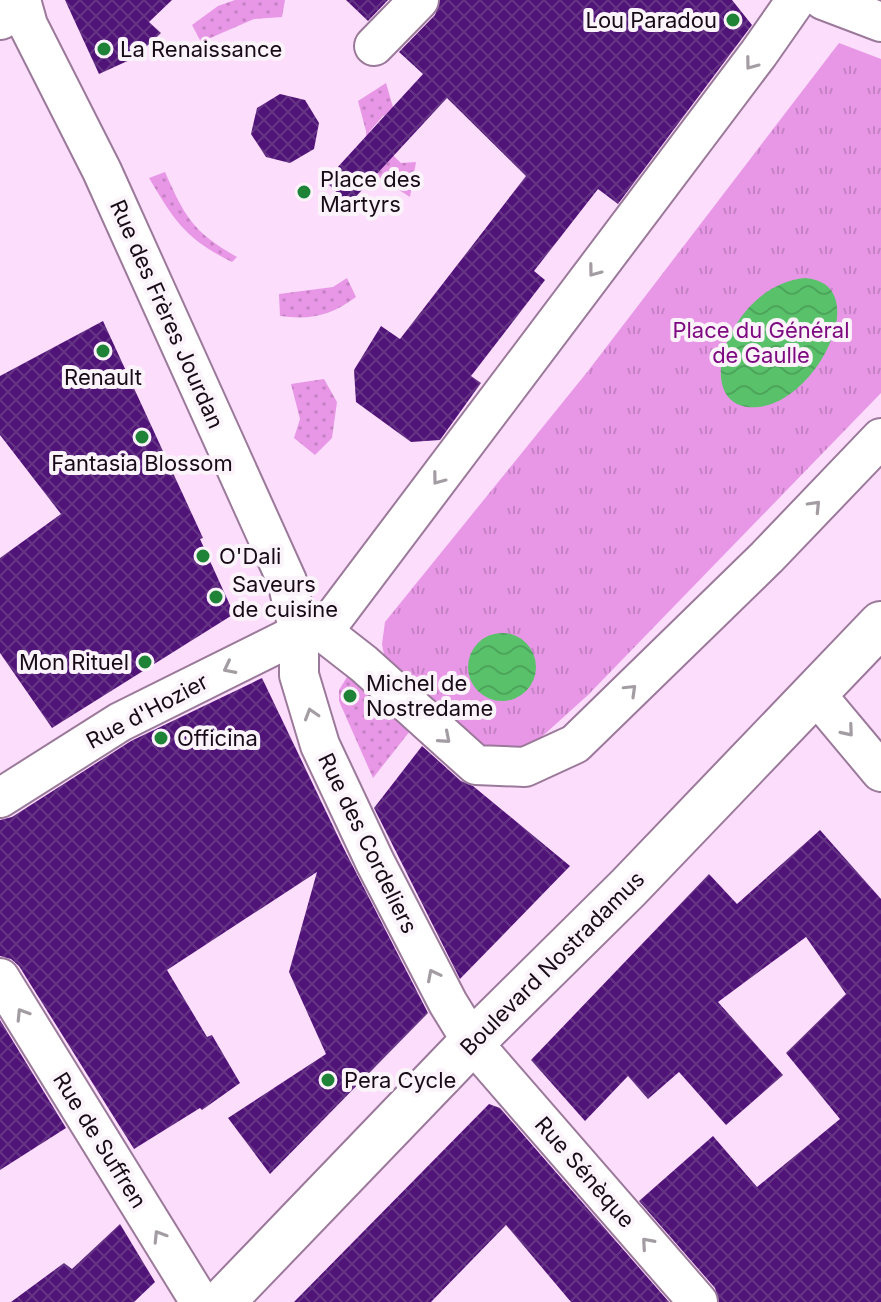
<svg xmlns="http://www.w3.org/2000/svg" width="881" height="1302" font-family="Inter,sans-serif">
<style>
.grass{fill:url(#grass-dots)}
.park{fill:url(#park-tufts)}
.water{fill:url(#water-waves)}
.building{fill:url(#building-cross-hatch)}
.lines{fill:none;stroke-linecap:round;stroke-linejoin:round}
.minor-casing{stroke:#9b799a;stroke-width:42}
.tertiary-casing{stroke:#9b799a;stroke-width:48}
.primary-casing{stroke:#9b799a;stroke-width:48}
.minor{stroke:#fff;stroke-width:38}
.tertiary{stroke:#fff;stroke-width:44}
.primary{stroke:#fff;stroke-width:44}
.oneway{stroke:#a39da3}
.poi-dot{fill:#1f8337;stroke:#fbf3fa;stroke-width:3}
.labels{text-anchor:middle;stroke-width:8;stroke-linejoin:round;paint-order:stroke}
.poi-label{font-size:22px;fill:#180b18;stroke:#fbf3fa;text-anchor:start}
.street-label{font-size:22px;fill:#180b18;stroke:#fbf3fa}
.park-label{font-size:22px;fill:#7e0a81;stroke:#fbf3fa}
</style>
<defs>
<pattern id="grass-dots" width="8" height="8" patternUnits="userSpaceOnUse" patternTransform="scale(2)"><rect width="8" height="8" fill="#e897e7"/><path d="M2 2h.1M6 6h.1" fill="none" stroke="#c681c5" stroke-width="1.8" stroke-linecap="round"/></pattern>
<pattern id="park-tufts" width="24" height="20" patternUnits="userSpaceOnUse" patternTransform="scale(2)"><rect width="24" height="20" fill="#e897e7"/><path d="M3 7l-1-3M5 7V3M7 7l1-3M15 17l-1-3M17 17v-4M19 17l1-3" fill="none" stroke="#c681c5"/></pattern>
<pattern id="water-waves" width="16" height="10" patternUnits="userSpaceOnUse" patternTransform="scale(2)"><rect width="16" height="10" fill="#59c16a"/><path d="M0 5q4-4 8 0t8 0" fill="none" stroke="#4da45b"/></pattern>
<pattern id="building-cross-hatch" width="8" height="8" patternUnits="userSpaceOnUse" patternTransform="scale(2)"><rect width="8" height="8" fill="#501378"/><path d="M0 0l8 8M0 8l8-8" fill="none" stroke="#653485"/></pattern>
</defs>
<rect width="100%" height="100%" fill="#fcddfb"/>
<g class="grass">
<path d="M235,0H285L282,17L254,19L201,42L192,25L218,6Z"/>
<path d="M386,83L395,114L383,116L369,132L401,163L416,162L410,197L368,170L366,131L358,101Z"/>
<path d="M165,172C185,217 193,232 237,257L232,262C186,239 175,222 149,178Z"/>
<path d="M347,278L356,297C330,316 311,320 280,316L279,294L333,287Z"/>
<path d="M324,379L337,402L332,438L315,455L294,438L300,419L291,384Z"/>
<path d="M347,677L358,681L410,731L373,778L339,701V690Z"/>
</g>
<path class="park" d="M839,43L881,59V393L588,695L536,742L505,756L477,749L384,655L382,644L385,622L588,371Z"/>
<g class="water">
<path d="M805,278C875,283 818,402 758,407C687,413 726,285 805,278Z"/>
<circle cx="502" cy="667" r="34"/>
</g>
<g class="building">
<path d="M65,0H172L149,22L161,33L134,58L99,74Z"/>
<path d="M346,0H388L368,21Z"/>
<path d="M440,0H732L752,25L618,204L598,189L534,271L545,280L471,376L481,383L440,440L411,442L356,402L354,370L381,326L400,339L526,176L447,98L349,204L325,181L423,74L399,52L435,15Z"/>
<path d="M280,94L305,100L319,123L314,149L290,163L266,157L251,134L257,108Z"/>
<path d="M103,321L191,512L203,538L200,539L234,614L52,728L0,653V558L61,514L0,435V376Z"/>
<path d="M262,678L343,847L428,1013L270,1174L228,1118L326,1054L289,972L317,872L167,970L207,1037L212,1035L240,1083L202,1110L200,1108L134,1149L19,966L11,959L0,956V820L12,817L131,741Z"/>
<path d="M422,746L461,781L473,786L570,866L460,979L374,808Z"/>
<path d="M820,830L881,899V1302H719L715,1288L639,1201L713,1136L757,1187L840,1119L786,1053L846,994L806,937L718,1002L783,1075L726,1125L679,1072L648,1099L628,1076L585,1121L531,1060L709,874L737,904Z"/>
<path d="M0,1020L66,1128L0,1170Z"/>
<path d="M489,1104L500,1108L669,1302H571L506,1225L431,1302H294Z"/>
<path d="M120,1224L155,1282L134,1302H11L64,1263L72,1269Z"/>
</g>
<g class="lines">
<g class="minor-casing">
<g id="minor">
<path d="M21,0L28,25L102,171L287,581L299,633V675L320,745L375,862L448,1003L472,1042L698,1302"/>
<path d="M823,0L881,22"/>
<path d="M374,46L419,0"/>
<path d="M323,632L364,664L476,765L525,767L575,744L767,557L881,438"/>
<path d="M814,692L881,772"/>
<path d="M0,798L120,722L299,633L323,632L759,53L796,0"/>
<path d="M0,978L200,1302"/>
</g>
</g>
<g class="tertiary-casing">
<path id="tertiary" d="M0,17L15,0"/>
</g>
<g class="primary-casing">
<path id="primary" d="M222,1302L472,1042L628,888L881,624"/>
</g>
<use href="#minor" class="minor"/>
<use href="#tertiary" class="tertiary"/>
<use href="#primary" class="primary"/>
</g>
<defs><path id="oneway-chevron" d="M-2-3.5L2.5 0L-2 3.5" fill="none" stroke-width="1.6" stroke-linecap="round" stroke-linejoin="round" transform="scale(2)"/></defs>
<g class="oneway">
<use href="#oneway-chevron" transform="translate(751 64) rotate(127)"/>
<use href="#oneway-chevron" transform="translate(594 271) rotate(127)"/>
<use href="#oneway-chevron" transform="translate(438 479) rotate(127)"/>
<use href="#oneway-chevron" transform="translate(815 506) rotate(-46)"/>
<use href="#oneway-chevron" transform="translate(229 668) rotate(153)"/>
<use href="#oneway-chevron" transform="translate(631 690) rotate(-44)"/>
<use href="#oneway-chevron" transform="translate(311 714) rotate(-107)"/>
<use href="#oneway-chevron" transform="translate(848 731) rotate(50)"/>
<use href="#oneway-chevron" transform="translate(445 738) rotate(41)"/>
<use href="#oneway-chevron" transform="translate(433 975) rotate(-117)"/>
<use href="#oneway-chevron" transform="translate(22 1014) rotate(-122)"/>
<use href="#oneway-chevron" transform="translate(159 1236) rotate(-122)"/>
<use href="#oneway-chevron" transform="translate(647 1243) rotate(-131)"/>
</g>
<g class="poi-dot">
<circle cx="733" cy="20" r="8"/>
<circle cx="104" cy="49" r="8"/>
<circle cx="304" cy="192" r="8"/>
<circle cx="103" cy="351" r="8"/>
<circle cx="142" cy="437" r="8"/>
<circle cx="203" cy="556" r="8"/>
<circle cx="216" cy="597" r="8"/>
<circle cx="145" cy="662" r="8"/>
<circle cx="350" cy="696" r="8"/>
<circle cx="161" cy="738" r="8"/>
<circle cx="328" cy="1080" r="8"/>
</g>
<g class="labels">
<g class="poi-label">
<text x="717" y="28" text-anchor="end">Lou Paradou</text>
<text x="120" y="57">La Renaissance</text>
<text x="320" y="187">Place des<tspan x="320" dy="25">Martyrs</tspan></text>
<text x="103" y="385" text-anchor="middle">Renault</text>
<text x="142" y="471" text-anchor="middle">Fantasia Blossom</text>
<text x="219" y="564">O'Dali</text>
<text x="232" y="592">Saveurs<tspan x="232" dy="25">de cuisine</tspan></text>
<text x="129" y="670" text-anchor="end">Mon Rituel</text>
<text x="366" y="691">Michel de<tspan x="366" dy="25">Nostredame</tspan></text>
<text x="177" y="746">Officina</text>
<text x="344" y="1088">Pera Cycle</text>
</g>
<g class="street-label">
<text transform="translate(167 314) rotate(66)" y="8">Rue des Frères Jourdan</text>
<text transform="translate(147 711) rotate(-28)" y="8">Rue d'Hozier</text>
<text transform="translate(368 843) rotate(64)" y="8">Rue des Cordeliers</text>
<text transform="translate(552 963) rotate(-45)" y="8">Boulevard Nostradamus</text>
<text transform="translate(100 1140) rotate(58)" y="8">Rue de Suffren</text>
<text transform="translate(585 1172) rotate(49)" y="8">Rue Sénèque</text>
</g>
<g class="park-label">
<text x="761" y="338">Place du Général<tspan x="761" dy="25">de Gaulle</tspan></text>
</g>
</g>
</svg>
